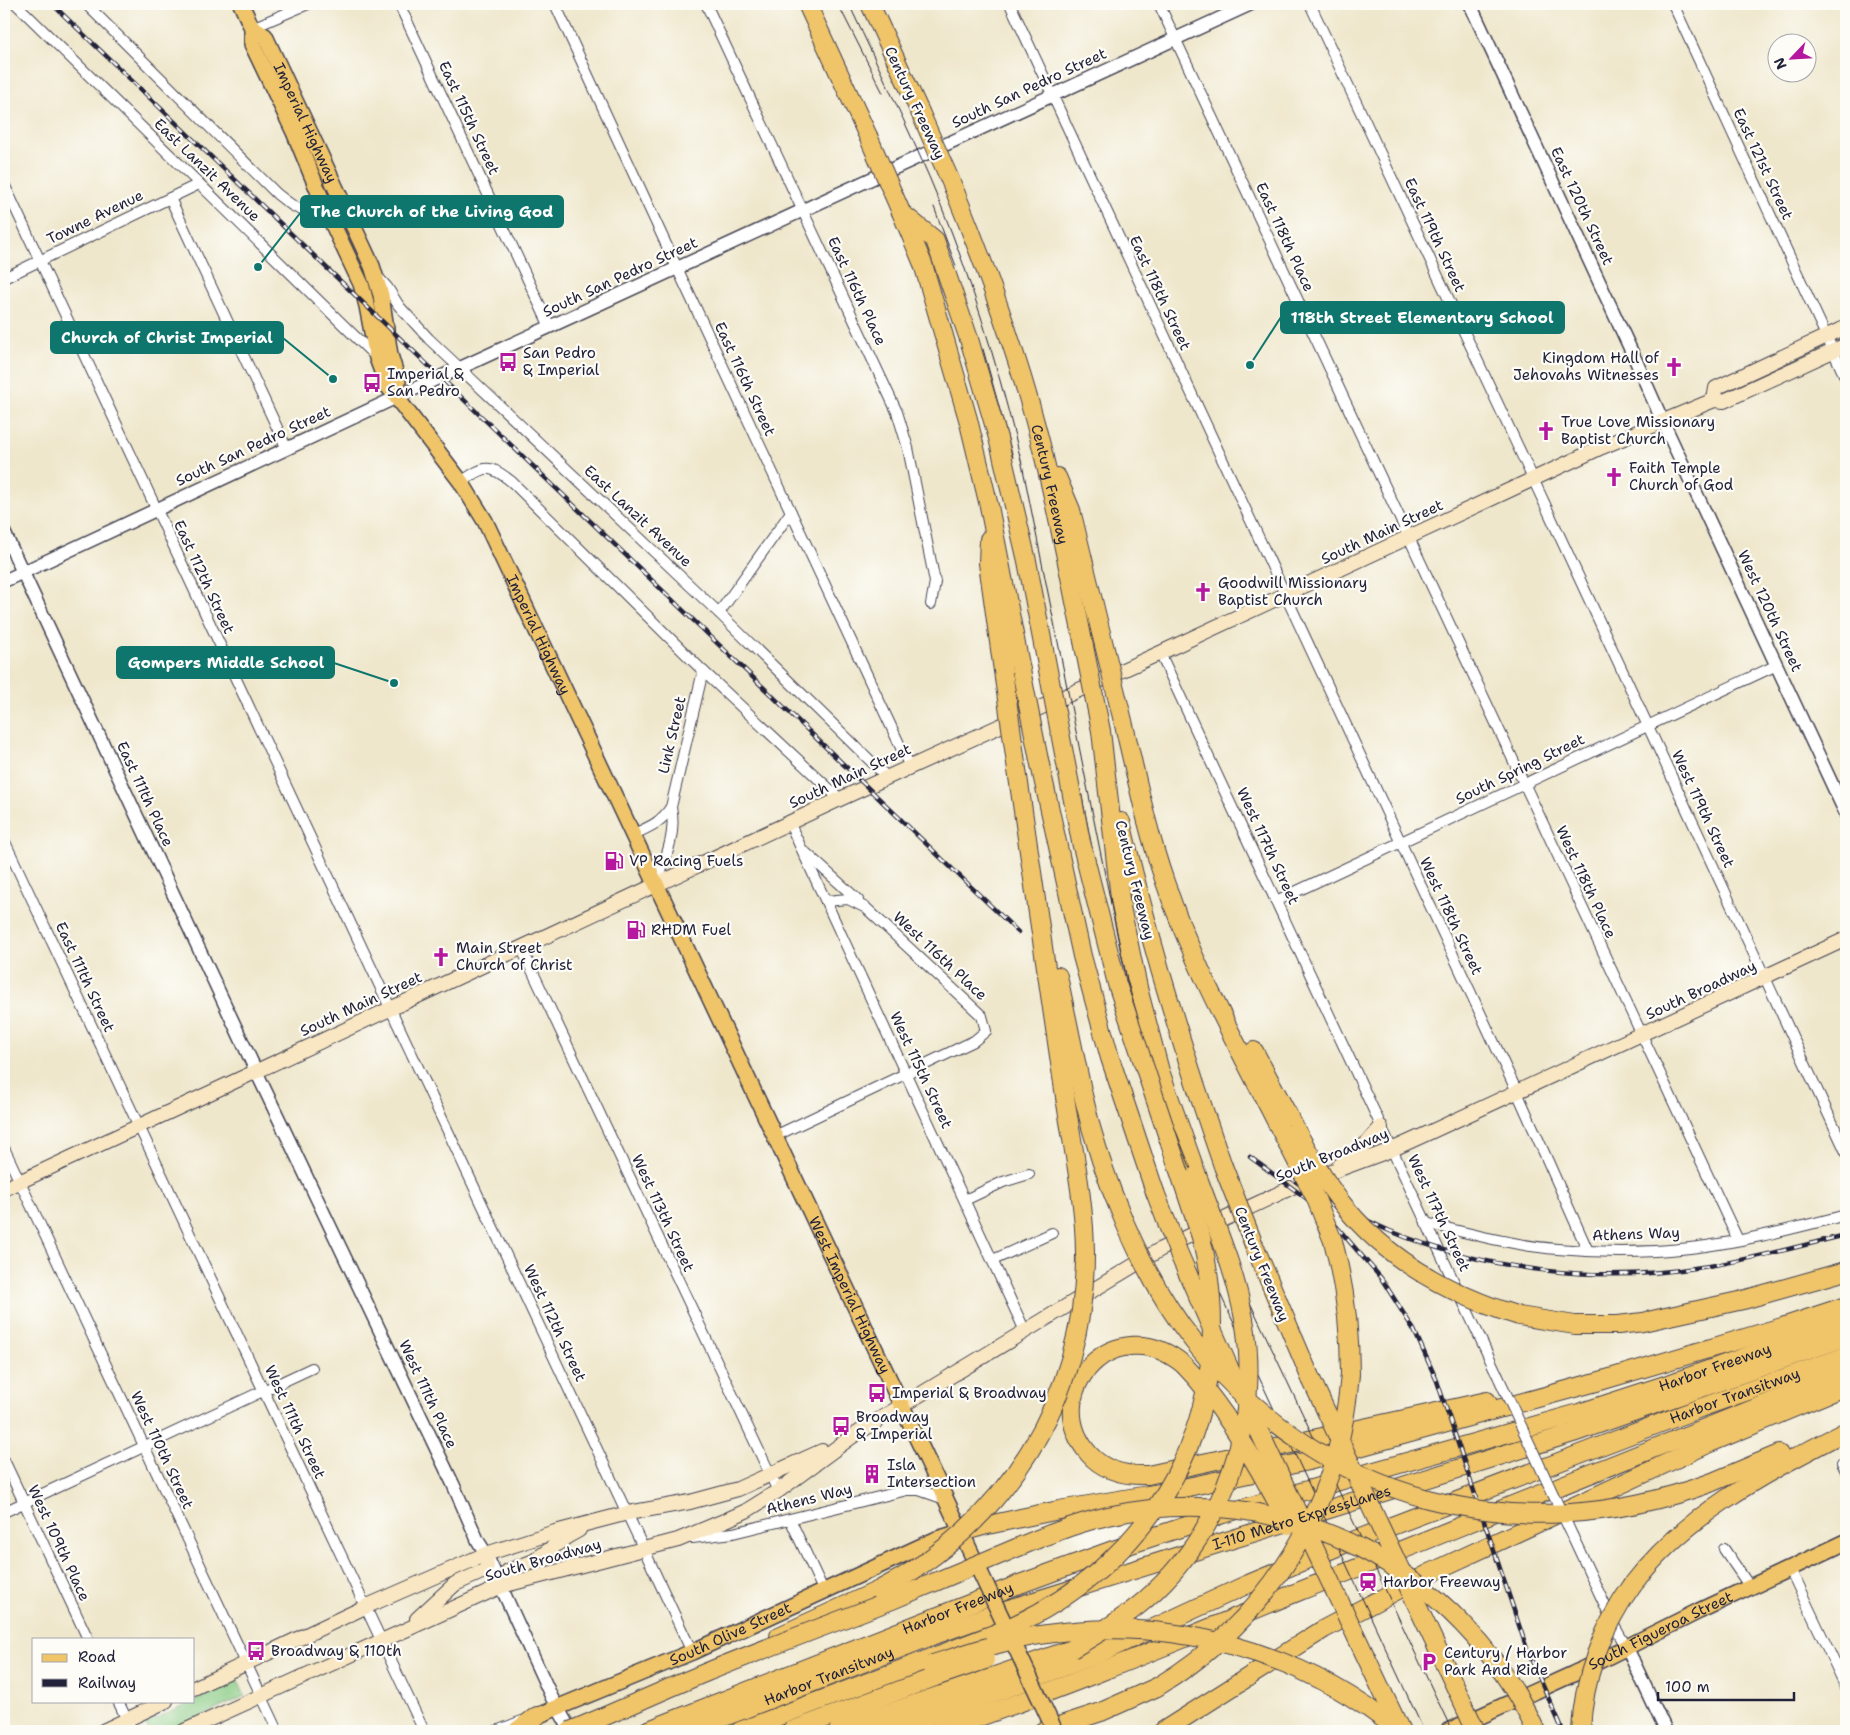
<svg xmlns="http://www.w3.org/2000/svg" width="1850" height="1735" font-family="'Shantell Sans',sans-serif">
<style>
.green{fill:#87ca83;stroke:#54765f}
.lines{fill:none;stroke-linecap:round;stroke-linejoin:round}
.minor-casing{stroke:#414051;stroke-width:12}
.tertiary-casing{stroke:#414051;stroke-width:15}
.secondary-casing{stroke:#414051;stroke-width:16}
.primary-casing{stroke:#414051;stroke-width:18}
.motorway-casing{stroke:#414051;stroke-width:20}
.minor{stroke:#fff;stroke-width:10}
.tertiary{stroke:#fff;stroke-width:12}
.secondary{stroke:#f9e7c3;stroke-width:14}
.primary{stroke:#f0c469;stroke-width:15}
.motorway{stroke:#f0c469;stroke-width:18}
.tram{stroke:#22223b;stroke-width:1}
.rail-casing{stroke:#22223b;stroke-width:4.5}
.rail{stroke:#fdfcf7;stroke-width:2.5;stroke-dasharray:8;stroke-linecap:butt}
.minor-bridge-casing{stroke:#414051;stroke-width:12;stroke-linecap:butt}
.primary-bridge-casing{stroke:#414051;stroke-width:18;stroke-linecap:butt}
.motorway-bridge-casing{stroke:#414051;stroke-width:20;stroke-linecap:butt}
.minor-bridge{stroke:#fff;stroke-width:10}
.primary-bridge{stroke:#f0c469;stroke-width:15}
.motorway-bridge{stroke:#f0c469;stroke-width:18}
.labels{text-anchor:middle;stroke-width:4.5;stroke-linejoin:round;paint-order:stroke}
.street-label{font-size:15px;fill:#22223b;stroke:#fdfcf7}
.poi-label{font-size:15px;fill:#22223b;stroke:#fdfcf7;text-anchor:start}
.leader{fill:none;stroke:#0f766e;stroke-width:2}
.callout-dot{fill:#0f766e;stroke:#fdfcf7;stroke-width:2}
.callout{fill:#0f766e;stroke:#0f766e;stroke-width:2}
.callout-label{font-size:16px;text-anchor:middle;font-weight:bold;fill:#fff}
</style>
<rect width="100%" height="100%" fill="#fdfcf7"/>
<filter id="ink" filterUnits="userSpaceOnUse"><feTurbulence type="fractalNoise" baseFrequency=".02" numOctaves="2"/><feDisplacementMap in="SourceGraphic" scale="10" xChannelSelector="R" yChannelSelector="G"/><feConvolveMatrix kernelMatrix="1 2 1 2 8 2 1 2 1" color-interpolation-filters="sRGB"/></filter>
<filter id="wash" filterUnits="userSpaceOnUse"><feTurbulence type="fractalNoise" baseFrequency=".0096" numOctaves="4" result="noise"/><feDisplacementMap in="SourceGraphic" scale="20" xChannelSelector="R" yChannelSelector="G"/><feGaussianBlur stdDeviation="1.12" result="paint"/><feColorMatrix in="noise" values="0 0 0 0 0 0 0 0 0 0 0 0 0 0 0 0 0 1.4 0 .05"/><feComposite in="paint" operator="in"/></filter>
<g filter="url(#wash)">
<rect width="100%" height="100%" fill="#efe7cc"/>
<path class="green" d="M238,1681L245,1696L170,1731H149L145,1724Z"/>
</g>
<g filter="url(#ink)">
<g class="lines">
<g class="minor-casing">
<g id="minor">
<path d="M16,4L376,357"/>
<path d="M86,4L277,194C298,211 300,212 326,210"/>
<path d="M399,4L550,327"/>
<path d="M555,4L671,255L910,767"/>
<path d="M706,4L897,412L908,448L935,582L931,604"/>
<path d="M1010,4L1517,1092L1588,1251"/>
<path d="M1159,4L1738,1240"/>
<path d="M1310,4L1528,468L1846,1152"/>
<path d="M1673,4L1846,379"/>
<path d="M252,28L308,4"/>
<path d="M4,184L692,1652"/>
<path d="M170,198L287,449"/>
<path d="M378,277L387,287L399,306L429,339L719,613L887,777"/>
<path d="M4,278L199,184"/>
<path d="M461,482C485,466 488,463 512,482L703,671L840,799"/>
<path d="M719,613L791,512"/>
<path d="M1160,653L1496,1372"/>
<path d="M789,822L1025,1331"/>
<path d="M632,835C649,827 661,823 671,807L703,671"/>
<path d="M4,840L424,1731"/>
<path d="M806,853L858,900"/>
<path d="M656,885C665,860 677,833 671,807"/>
<path d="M1276,901C1444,823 1610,743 1777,665"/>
<path d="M521,947L778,1491"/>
<path d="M775,1136L974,1041L986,1031L982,1016L866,908L848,899L826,901"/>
<path d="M4,1148L278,1731"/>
<path d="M965,1200L1003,1182L1029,1174"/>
<path d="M1426,1223C1467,1233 1515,1246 1557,1249C1601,1253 1646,1253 1690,1248C1743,1242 1795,1228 1846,1215"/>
<path d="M993,1260L1052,1233"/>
<path d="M4,1460L88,1639"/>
<path d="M1842,1463L1846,1471"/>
<path d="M4,1512L312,1368"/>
<path d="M790,1519L824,1592"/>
<path d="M1573,1537L1616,1629L1627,1648"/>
<path d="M692,1538L733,1533L907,1490H919L945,1499"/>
<path d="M1724,1549L1750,1587"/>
<path d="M1790,1569L1846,1687"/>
<path d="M118,1701L132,1731"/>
<path d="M496,1731L522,1721"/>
</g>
</g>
<g class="tertiary-casing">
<g id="tertiary">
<path d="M1470,4L1636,361L1663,422L1846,814"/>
<path d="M4,532L256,1071L453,1484L478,1541L486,1554L552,1698L571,1731"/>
<path d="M4,581L397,397L1251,4"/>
<path d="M1627,1648L1666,1731"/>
</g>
</g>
<g class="secondary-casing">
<g id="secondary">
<path d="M1714,400L1716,388L1846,327"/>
<path d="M1339,1166L1367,1143L1381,1127"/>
<path d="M4,1189L840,799L1160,653L1602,447L1714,400L1724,401L1846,345"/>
<path d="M502,1586L504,1576L508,1571L534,1561L568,1536L579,1530"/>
<path d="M417,1619L455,1584L484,1571L487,1566L486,1554"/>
<path d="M194,1688L365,1607L486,1554L555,1532L628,1513L690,1502L738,1489L822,1451"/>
<path d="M103,1731L166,1701"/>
<path d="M184,1731L502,1586L678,1540L724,1521L746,1511L778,1491L850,1438L883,1417L1161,1249L1299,1184L1391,1150L1424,1135L1846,939"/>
</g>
</g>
<g class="primary-casing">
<g id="primary">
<path id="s1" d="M241,4L252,28V44L294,132L326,210L361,284L367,306L377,358L387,385L461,482L485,521L981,1574"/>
<path id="s2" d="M252,28L265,36L372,266L381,295L390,355L398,381L397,397"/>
<path id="s3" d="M537,1716L692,1652L937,1539L961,1532"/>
<path id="s4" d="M1448,1731L1573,1674L1699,1611L1846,1542"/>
</g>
</g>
<g class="motorway-casing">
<g id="motorway">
<path d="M807,4L868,136"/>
<path d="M870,4L920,112"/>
<path id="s5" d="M954,189C987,270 1017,352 1039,437C1056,504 1069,573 1083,641"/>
<path d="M901,212L923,264L968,419L989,506L1021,670"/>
<path d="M903,214L935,240L969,339"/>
<path d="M1057,477L1071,510L1101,633"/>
<path d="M989,539L988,563L1004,678"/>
<path d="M1123,721C1136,775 1147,830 1165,882C1194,968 1239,1048 1280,1129"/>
<path d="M1101,731L1121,907L1139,992L1160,1071L1197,1175"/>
<path d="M1039,760L1082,956L1110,1058L1155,1192"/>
<path d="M1017,770L1065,1097"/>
<path d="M1121,822C1149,939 1183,1052 1223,1166"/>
<path d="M1058,976L1083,1095"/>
<path d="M1254,1051L1296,1130"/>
<path d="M1333,1241C1345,1286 1350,1328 1350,1374"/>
<path d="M1254,1245L1311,1379"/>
<path d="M1519,1316L1575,1325H1618L1643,1322L1743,1300L1846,1271"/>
<path d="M1184,1365C1116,1307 1036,1393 1089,1454C1104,1471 1125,1476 1148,1475L1487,1401"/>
<path d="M1710,1483L1779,1454"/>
<path d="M961,1532L983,1526L1059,1510L1160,1493L1308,1461L1600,1381L1782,1327L1846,1306"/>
<path d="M1633,1584C1688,1512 1768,1472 1846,1431"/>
<path d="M779,1636L879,1590"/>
<path d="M517,1731L537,1716"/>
<path id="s6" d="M646,1731L1017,1585L1113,1550L1223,1514L1579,1413L1674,1382L1846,1321"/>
<path id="s7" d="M688,1731L929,1637L999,1612L1573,1433L1846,1337"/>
<path d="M740,1731L994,1634"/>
<path d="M791,1731L935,1677"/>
<path d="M838,1731L1072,1649"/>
<path id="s8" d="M887,1731L978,1699L1098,1654L1246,1585L1342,1545L1700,1408L1846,1356"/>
<path d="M939,1731C1061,1690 1180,1640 1300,1591C1482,1518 1663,1443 1846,1373"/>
<path d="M1043,1731L1101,1712L1157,1687"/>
<path d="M1163,1731L1324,1629L1430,1573L1710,1443L1846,1386"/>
</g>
</g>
<use href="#minor" class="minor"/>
<use href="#tertiary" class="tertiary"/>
<use href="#secondary" class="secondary"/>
<use href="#primary" class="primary"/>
<use href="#motorway" class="motorway"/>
<g class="tram">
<path d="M838,4L883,93"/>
<path d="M849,4C884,80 923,156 953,236C981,310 1003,387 1022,464L1104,870L1127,980L1158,1086L1195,1179L1221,1241L1452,1731"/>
<path d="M934,207L956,266"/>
<path d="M983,349L1013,457"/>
<path d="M1080,786C1093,851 1104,917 1119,982C1144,1085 1177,1187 1216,1285L1424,1731"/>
</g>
<g class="rail-casing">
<g id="rail">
<path d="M52,4L1018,932"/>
<path d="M1250,1157L1314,1204L1330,1219L1381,1278L1414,1330L1437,1381L1528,1652L1563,1731"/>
<path d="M1288,1176L1299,1184C1329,1200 1359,1218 1390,1231C1488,1271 1598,1284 1702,1267C1751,1260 1799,1246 1846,1235"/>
</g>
</g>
<use href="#rail" class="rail"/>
<g class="minor-bridge-casing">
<path id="minor-bridge" d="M1496,1372L1573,1537"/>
</g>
<g class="primary-bridge-casing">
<path id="primary-bridge" d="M981,1574L1055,1731"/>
</g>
<g class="motorway-bridge-casing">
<g id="motorway-bridge">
<path d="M920,112L954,189"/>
<path d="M868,136L901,212"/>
<path d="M969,339L998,438L1027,561L1081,842L1117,984L1201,1237C1244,1411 1158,1567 994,1634"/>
<path d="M1101,633L1123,721"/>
<path d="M1083,641L1101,731"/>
<path d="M1021,670L1039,760"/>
<path d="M1004,678L1017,770"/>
<path d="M1083,1095C1101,1176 1141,1276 1194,1342C1323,1503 1518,1553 1710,1483"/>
<path d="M1280,1129L1316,1199L1333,1241"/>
<path d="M1296,1130C1311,1156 1325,1183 1345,1207C1390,1262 1451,1295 1519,1316"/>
<path d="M1223,1166L1254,1245"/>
<path d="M1155,1192L1179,1254L1231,1372L1401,1731"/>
<path d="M1184,1365C1226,1408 1262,1472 1289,1525"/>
<path d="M1311,1379L1476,1731"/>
<path d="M879,1590C1005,1526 1085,1397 1085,1255C1085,1202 1073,1149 1065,1097"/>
<path d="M1072,1649C1098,1634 1123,1619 1145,1600C1224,1531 1262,1422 1244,1319C1235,1269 1214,1222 1197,1175"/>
<path d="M930,1665C968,1653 1007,1639 1047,1634C1172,1616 1301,1651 1399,1731"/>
<path d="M935,1677L985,1660"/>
<path d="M1157,1687C1270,1619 1340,1505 1350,1374"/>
<path d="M570,1731C616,1712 661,1691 707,1672C768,1647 831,1624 892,1600C931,1584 970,1567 1009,1551C1042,1537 1073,1524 1108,1516C1284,1476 1461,1569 1536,1731"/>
<path d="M1581,1731C1583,1678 1602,1627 1633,1584"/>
</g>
</g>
<use href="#minor-bridge" class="minor-bridge"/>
<use href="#primary-bridge" class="primary-bridge"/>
<use href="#motorway-bridge" class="motorway-bridge"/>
</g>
</g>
<defs>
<g id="bus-bare" transform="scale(1.5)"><path d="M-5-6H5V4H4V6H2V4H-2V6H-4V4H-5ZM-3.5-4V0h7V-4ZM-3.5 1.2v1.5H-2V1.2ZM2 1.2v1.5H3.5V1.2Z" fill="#b5179e" stroke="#fdfcf7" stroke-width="2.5" paint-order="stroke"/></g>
<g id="church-bare" transform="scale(1.5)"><path d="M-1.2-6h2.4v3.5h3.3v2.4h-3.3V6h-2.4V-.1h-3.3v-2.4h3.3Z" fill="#b5179e" stroke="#fdfcf7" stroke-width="2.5" paint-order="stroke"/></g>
<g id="fuel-bare" transform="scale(1.5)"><path d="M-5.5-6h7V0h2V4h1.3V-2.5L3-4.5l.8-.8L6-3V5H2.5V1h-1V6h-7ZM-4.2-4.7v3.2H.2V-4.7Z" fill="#b5179e" stroke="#fdfcf7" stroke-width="2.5" paint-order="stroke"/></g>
<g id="building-bare" transform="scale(1.5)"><path d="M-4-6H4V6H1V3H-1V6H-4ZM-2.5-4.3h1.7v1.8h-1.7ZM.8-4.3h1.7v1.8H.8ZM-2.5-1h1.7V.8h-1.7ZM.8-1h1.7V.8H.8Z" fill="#b5179e" stroke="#fdfcf7" stroke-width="2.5" paint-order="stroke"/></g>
<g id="station-bare" transform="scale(1.5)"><path d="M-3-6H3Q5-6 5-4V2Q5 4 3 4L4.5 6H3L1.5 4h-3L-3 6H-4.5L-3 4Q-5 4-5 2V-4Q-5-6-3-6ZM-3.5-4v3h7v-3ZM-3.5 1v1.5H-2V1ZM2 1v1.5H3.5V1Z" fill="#b5179e" stroke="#fdfcf7" stroke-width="2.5" paint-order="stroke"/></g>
<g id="parking-bare" transform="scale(1.5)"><path d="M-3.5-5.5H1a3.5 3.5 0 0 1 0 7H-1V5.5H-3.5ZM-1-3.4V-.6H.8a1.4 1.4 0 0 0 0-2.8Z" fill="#b5179e" stroke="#fdfcf7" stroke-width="2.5" paint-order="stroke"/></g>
</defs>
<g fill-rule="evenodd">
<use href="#bus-bare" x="508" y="362"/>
<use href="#church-bare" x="1674" y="367"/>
<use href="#bus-bare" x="372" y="383"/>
<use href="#church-bare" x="1546" y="431"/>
<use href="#church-bare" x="1614" y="477"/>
<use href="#church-bare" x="1203" y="592"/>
<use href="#fuel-bare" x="614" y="861"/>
<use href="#fuel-bare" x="636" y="930"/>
<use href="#church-bare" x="441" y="957"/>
<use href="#bus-bare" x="877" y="1393"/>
<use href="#bus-bare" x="841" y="1426"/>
<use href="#building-bare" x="872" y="1474"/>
<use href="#station-bare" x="1368" y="1582"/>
<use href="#bus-bare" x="256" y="1651"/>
<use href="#parking-bare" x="1429" y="1662"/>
</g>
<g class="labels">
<g class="street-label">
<text transform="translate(1029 88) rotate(-25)" y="5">South San Pedro Street</text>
<text transform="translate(915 103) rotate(65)" y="5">Century Freeway</text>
<text transform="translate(469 118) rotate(65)" y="5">East 115th Street</text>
<text dy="5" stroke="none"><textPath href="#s2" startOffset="111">Imperial Highway</textPath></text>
<text transform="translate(1763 164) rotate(65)" y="5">East 121st Street</text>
<text transform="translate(207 170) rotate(44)" y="5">East Lanzit Avenue</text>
<text transform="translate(1582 206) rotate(65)" y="5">East 120th Street</text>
<text transform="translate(95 217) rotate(-26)" y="5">Towne Avenue</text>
<text transform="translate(1435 235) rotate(65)" y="5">East 119th Street</text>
<text transform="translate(1285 237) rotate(65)" y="5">East 118th Place</text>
<text transform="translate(620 277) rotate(-25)" y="5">South San Pedro Street</text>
<text transform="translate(857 291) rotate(65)" y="5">East 116th Place</text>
<text transform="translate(1160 293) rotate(65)" y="5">East 118th Street</text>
<text transform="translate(745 379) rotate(65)" y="5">East 116th Street</text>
<text transform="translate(253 446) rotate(-25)" y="5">South San Pedro Street</text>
<text dy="5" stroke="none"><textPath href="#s5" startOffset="311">Century Freeway</textPath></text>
<text transform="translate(638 516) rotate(43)" y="5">East Lanzit Avenue</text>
<text transform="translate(1382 532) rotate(-25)" y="5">South Main Street</text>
<text transform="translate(204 577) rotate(65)" y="5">East 112th Street</text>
<text transform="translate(1770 611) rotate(65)" y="5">West 120th Street</text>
<text dy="5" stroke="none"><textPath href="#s1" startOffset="704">Imperial Highway</textPath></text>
<text transform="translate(672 735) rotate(-77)" y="5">Link Street</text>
<text transform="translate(1520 769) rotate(-26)" y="5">South Spring Street</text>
<text transform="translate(850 776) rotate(-25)" y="5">South Main Street</text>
<text transform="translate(145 794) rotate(65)" y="5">East 111th Place</text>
<text transform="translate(1703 809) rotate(65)" y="5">West 119th Street</text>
<text transform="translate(1268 846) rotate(65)" y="5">West 117th Street</text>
<text transform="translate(1135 880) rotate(76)" y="5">Century Freeway</text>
<text transform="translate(1586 882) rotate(65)" y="5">West 118th Place</text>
<text transform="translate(1451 916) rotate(65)" y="5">West 118th Street</text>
<text transform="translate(940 956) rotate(43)" y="5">West 116th Place</text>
<text transform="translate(85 977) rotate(65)" y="5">East 111th Street</text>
<text transform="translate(1701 990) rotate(-25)" y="5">South Broadway</text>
<text transform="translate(361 1004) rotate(-25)" y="5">South Main Street</text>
<text transform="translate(921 1070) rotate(65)" y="5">West 115th Street</text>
<text transform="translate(1332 1155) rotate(-22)" y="5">South Broadway</text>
<text transform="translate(663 1213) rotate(65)" y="5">West 113th Street</text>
<text transform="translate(1439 1213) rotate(65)" y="5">West 117th Street</text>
<text transform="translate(1636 1234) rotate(-2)" y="5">Athens Way</text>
<text transform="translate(1262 1264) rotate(68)" y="5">Century Freeway</text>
<text dy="5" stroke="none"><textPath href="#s1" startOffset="1434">West Imperial Highway</textPath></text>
<text transform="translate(555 1323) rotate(65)" y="5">West 112th Street</text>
<text dy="5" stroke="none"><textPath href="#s6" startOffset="1130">Harbor Freeway</textPath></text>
<text transform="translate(428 1394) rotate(65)" y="5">West 111th Place</text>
<text dy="5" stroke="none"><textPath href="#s8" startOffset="912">Harbor Transitway</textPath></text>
<text transform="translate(295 1422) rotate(65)" y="5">West 111th Street</text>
<text transform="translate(162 1450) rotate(65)" y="5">West 110th Street</text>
<text transform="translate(809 1499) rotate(-14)" y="5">Athens Way</text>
<text dy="5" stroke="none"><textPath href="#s7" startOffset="650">I-110 Metro ExpressLanes</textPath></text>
<text transform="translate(59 1543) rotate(65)" y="5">West 109th Place</text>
<text transform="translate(543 1560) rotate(-16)" y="5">South Broadway</text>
<text dy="5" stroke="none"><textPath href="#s6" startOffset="335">Harbor Freeway</textPath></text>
<text dy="5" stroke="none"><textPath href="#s4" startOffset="235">South Figueroa Street</textPath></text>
<text dy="5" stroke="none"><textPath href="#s3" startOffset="210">South Olive Street</textPath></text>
<text dy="5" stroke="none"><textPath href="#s7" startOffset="151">Harbor Transitway</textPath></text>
</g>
<g class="poi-label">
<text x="523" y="358">San Pedro<tspan x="523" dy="17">&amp; Imperial</tspan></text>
<text x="1659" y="363" text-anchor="end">Kingdom Hall of<tspan x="1659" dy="17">Jehovahs Witnesses</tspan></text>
<text x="387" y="379">Imperial &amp;<tspan x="387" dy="17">San Pedro</tspan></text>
<text x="1561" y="427">True Love Missionary<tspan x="1561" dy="17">Baptist Church</tspan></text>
<text x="1629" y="473">Faith Temple<tspan x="1629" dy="17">Church of God</tspan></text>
<text x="1218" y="588">Goodwill Missionary<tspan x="1218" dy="17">Baptist Church</tspan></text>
<text x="629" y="866">VP Racing Fuels</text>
<text x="651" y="935">RHDM Fuel</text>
<text x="456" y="953">Main Street<tspan x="456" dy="17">Church of Christ</tspan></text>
<text x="892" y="1398">Imperial &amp; Broadway</text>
<text x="856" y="1422">Broadway<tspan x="856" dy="17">&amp; Imperial</tspan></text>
<text x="887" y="1470">Isla<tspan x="887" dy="17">Intersection</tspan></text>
<text x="1383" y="1587">Harbor Freeway</text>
<text x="271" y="1656">Broadway &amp; 110th</text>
<text x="1444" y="1658">Century / Harbor<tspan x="1444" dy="17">Park And Ride</tspan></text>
</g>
</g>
<path class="leader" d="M258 267L301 212M1250 365L1281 317M333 379L283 338M394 683L334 663"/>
<g class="callout-dot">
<circle cx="258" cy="267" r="5"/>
<circle cx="1250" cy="365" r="5"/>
<circle cx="333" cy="379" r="5"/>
<circle cx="394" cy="683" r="5"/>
</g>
<g class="callout">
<rect x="301" y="196" width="262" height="31" rx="5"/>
<rect x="1281" y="302" width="283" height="31" rx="5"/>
<rect x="51" y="322" width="232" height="31" rx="5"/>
<rect x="117" y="647" width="217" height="31" rx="5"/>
</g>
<g class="callout-label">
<text x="432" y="217">The Church of the Living God</text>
<text x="1422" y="323">118th Street Elementary School</text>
<text x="167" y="343">Church of Christ Imperial</text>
<text x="226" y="668">Gompers Middle School</text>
</g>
<rect width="1850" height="1735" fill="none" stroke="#fdfcf7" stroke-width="20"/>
<rect x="32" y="1638" width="162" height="65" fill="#fdfcf7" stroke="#a5a5ac"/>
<rect x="42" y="1654" width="25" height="8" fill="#f0c469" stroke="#a5a5ac"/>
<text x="78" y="1662" font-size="15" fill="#22223b">Road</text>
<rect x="42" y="1679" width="25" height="8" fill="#22223b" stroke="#a5a5ac"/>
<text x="78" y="1688" font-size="15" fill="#22223b">Railway</text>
<g transform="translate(1792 58) rotate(245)"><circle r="24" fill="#fdfcf7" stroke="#a5a5ac"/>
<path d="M0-4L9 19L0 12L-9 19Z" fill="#b5179e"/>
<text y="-8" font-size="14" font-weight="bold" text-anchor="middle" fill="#22223b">N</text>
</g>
<path d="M1658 1692v8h136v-8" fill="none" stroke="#22223b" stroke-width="2.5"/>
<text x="1665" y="1692" font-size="15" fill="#22223b" stroke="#fdfcf7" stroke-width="4" paint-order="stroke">100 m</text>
</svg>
